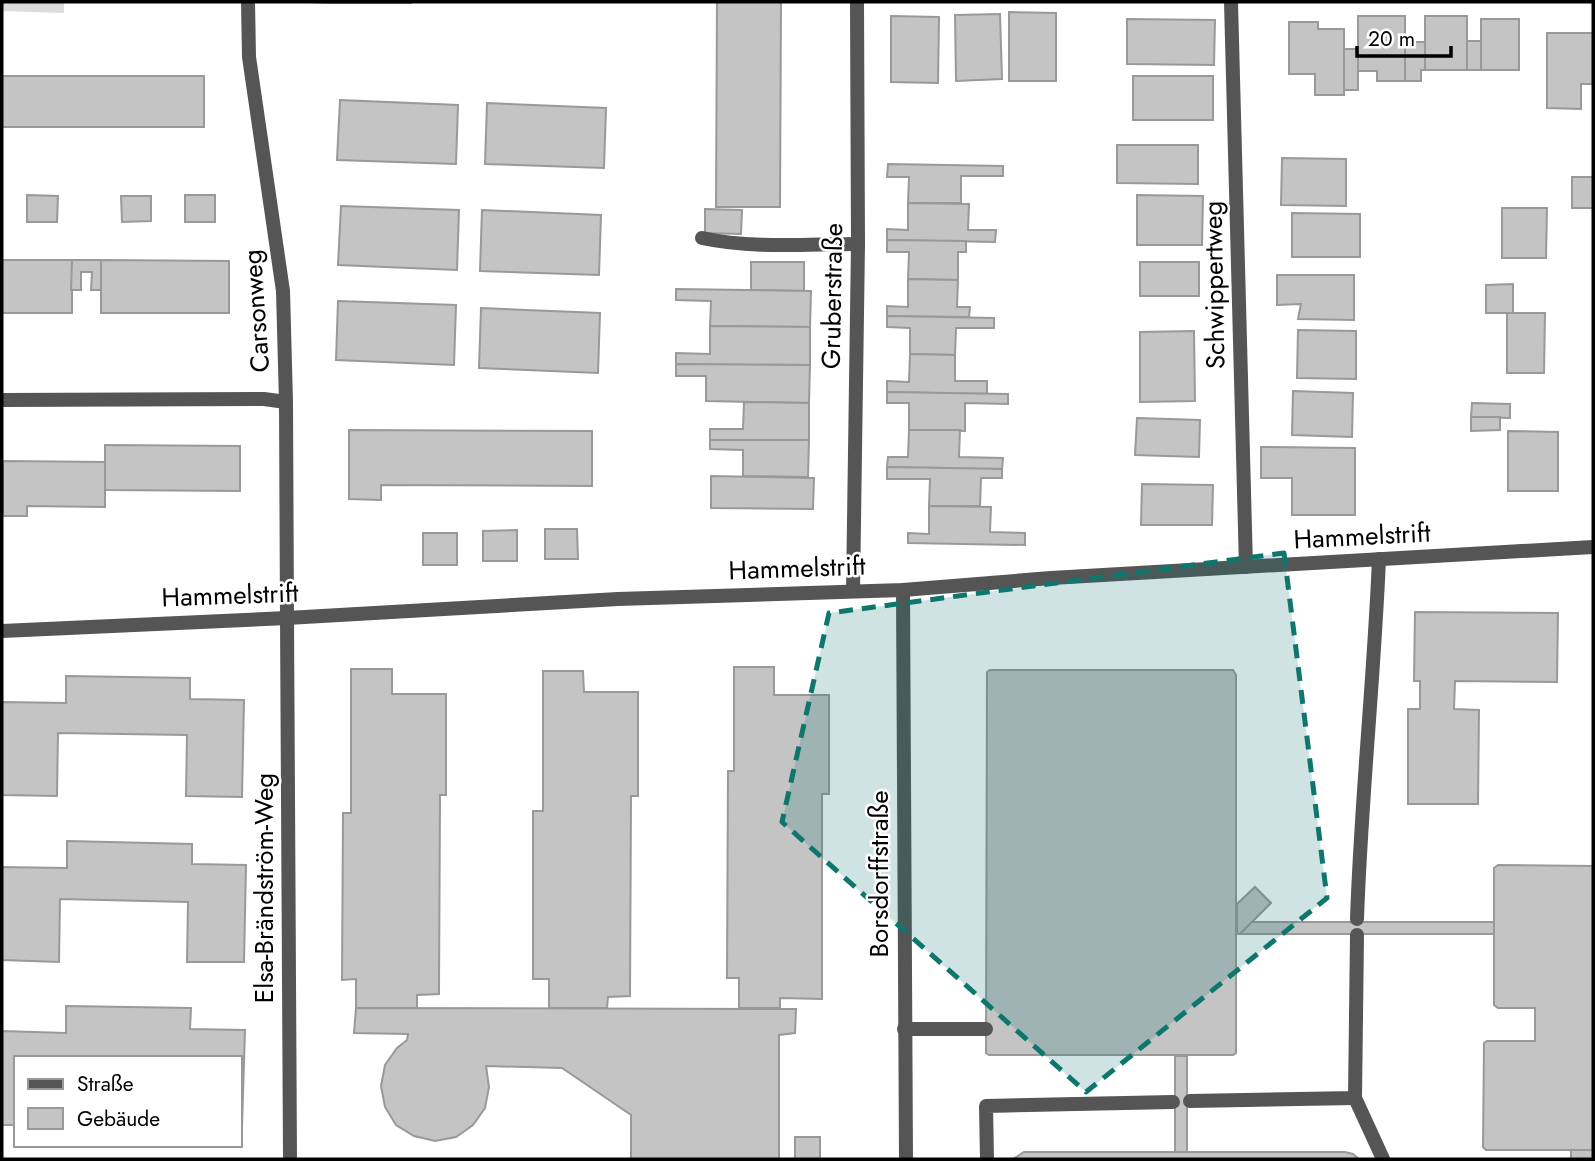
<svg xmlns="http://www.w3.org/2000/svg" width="1595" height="1161" font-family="Jost,sans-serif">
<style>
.green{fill:#dcdcdc}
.building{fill:#c4c4c4;stroke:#999;stroke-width:2}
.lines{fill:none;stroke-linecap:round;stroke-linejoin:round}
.service{stroke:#555;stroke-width:14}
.minor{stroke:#555;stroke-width:14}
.marked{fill:#0f766e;fill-opacity:0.2;stroke:#0f766e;stroke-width:5;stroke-dasharray:14 9;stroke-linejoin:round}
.labels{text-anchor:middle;stroke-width:5;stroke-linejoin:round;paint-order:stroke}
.street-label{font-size:26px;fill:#000;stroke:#fff}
</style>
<rect width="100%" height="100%" fill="#fff"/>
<path class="green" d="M2,2H64V13L2,11Z"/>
<g class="building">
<path d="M310,2H411V3H327Z"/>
<path d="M717,2H781L780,207H716Z"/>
<path d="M1009,12L1056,13V81H1009Z"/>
<path d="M1000,14L1002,79L956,81L955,15Z"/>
<path d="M891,16L939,17L938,83L891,82Z"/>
<path d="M1358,16H1405V81H1377V71H1358Z"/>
<rect x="1425" y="16" width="42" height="54"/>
<path d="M1127,19L1215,20L1214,65L1127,64Z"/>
<rect x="1481" y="19" width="38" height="51"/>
<path d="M1289,22H1318V29H1344V95H1315V74H1289Z"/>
<path d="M1547,33H1593V84H1581V109L1547,108Z"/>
<rect x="1467" y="41" width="14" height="29"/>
<path d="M1405,42H1425V70H1421V81H1405Z"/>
<rect x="1344" y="49" width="14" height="41"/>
<rect x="2" y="76" width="202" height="51"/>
<rect x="1133" y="76" width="80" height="44"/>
<path d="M340,100L458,105L456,164L337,160Z"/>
<path d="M487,103L606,108L604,168L485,164Z"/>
<path d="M1117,145H1198V184L1117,183Z"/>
<path d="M1282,158L1346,159V206L1281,205Z"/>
<path d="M888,164L1003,166V176H961V203H908L909,177H887Z"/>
<rect x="1572" y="177" width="21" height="31"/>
<path d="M27,195L58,196L57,222H27Z"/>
<rect x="185" y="195" width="30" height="27"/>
<path d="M1137,195L1203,196L1202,245H1137Z"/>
<path d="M121,196H151V221L122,222Z"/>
<path d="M908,203L969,204L968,230H996L995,242L887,240V229L908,230Z"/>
<path d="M341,206L459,210L457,270L338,265Z"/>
<path d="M1502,208H1547L1546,258H1502Z"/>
<path d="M705,209L742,210L741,234L705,233Z"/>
<path d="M482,210L601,215L599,275L480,271Z"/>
<path d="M1292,213L1360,214V257H1292Z"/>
<path d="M887,240L966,241V252H958V280L908,279L909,252H887Z"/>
<rect x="2" y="260" width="70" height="53"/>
<path d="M72,260H101V290H91L92,272H81V290H71Z"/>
<path d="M101,260L229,261V313H101Z"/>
<path d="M751,262H804V291L751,290Z"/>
<rect x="1140" y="262" width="59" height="34"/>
<path d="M1277,275H1354V320L1298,319L1301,304L1277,305Z"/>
<path d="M908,279L958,280L957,307H970L969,317L887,316V306L908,307Z"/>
<path d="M1513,284V313H1486V285Z"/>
<path d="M676,289L811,291L810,327L710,326L711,301L676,300Z"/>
<path d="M338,301L456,305L454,365L336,360Z"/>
<path d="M481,308L600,313L598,373L479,368Z"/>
<path d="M1507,313H1545L1544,373H1507Z"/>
<path d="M887,316L994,318V328H956L955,355L910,354V328L887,327Z"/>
<path d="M710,326L810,327V365L676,364V353L710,354Z"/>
<path d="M1298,330L1356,331V379L1297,378Z"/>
<path d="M1194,331L1195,401L1140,402V332Z"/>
<path d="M910,354L955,355V381H987V394L887,392V381L909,382Z"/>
<path d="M676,364L810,365L809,403L706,401V376H676Z"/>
<path d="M1293,391L1353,393L1352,437L1292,435Z"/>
<path d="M887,392L1008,394V404L965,403V431L909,430V403H887Z"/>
<path d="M744,402L809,403V440H710V429H743Z"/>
<path d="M1472,403L1510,404V418L1471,417Z"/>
<path d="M1471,417H1500V430L1471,431Z"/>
<path d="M1137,418L1200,420L1199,457L1135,455Z"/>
<path d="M349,430L592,431V486L381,485V500L349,499Z"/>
<path d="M909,430H960L959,457L1003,458L1002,469L887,467L888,457H908Z"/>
<path d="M1508,431L1558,432V491H1508Z"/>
<path d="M710,440H809L808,477L743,476V450L710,449Z"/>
<path d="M105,445L240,446V491L105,490Z"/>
<path d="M1261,447L1355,448V515H1292V478H1261Z"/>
<path d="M3,461L105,462V507L27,506V516H3Z"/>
<path d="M887,467L1002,469V478H981L980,506H929L930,479H887Z"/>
<path d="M711,476L814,478L813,509L711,508Z"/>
<path d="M1142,484L1213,485L1212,525H1141Z"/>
<path d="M929,506L991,507L990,532L1025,533V545L908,543V533L929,534Z"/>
<path d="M545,529H577L578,559H545Z"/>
<path d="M517,530V561H483V531Z"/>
<rect x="423" y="533" width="34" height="32"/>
<path d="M1415,612L1558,613L1557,682L1455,681L1454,709L1479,710L1478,804H1408V709H1420V681H1414Z"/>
<path d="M734,667H774V695H829V794H822V999L780,998V1008H739V978H727L728,771H734Z"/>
<path d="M351,669H392V694H446V795H440L439,994L417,995V1008H356V979L342,980L343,813H351Z"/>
<path d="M990,670H1233L1236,675V1053L1233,1055H989L986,1053L987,672Z"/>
<path d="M543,671H583L584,692H638V796H631L630,996L608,997L607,1008H549V979H533V811H543Z"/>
<path d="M66,676L190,678V699L244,700L242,797L186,796L187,735L58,733L57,796L2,795V702L66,703Z"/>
<path d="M67,841L192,844V864L246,865L244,962H187L188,902L60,899L59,962L2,960V867L67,868Z"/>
<path d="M1498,865L1593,866V1150H1486L1483,1147L1484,1043L1487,1041H1535V1008H1498L1494,1005V868Z"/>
<path d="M1255,887L1271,903L1240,934H1237V904Z"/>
<path d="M1252,922H1494V934H1240Z"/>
<path d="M66,1006L191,1008L190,1029L245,1030L242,1127H240V1058H16V1125H2V1031L66,1033Z"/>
<path d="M356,1008L796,1009L795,1033L779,1035V1159H631V1115L562,1068L486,1066L489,1087L485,1108L473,1125L456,1137L435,1141L414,1136L396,1125L385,1107L381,1086L385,1065L397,1048L407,1040L408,1034L354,1033Z"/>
<rect x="1175" y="1056" width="12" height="96"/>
<rect x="795" y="1137" width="25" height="22"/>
<rect x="1571" y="1150" width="22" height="9"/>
<path d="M1024,1152H1345L1353,1154L1359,1159H1013Z"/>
</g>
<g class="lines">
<g class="service">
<path d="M702,238C753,249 806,244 858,244"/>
<path d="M2,400L264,399L286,402"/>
<path d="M287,618L290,1159"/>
<path d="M1357,919C1361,799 1374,679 1379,559"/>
<path d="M904,1029H986"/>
<path d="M1355,1098L1383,1159"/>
<path d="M1190,1101L1355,1098L1357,935"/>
<path d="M987,1159L986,1106L1173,1102"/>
</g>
<g class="minor">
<path d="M248,2L249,57L283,291L286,402L287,618"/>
<path d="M1231,2L1246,567"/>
<path d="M903,590L906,1159"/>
<path d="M853,591L858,244L857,2"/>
<path d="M2,631L287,618L618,599L903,590L1051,578L1593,547"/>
</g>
</g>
<path class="marked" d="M1284,553L1327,898L1086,1092L782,822L829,613Z"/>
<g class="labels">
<g class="street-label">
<text transform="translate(1214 285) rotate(-91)" y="9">Schwippertweg</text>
<text transform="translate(832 296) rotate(-89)" y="9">Gruberstraße</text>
<text transform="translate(256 311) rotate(-94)" y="9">Carsonweg</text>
<text transform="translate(1362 536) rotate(-3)" y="9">Hammelstrift</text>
<text transform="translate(797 568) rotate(-2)" y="9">Hammelstrift</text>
<text transform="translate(230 595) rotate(-2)" y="9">Hammelstrift</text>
<text transform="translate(879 874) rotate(-90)" y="9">Borsdorffstraße</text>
<text transform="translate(264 888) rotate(-90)" y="9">Elsa-Brändström-Weg</text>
</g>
</g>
<rect width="1595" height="1161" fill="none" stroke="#000000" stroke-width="7"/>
<rect x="14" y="1056" width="228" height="91" fill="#ffffff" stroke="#999999" stroke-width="2"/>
<rect x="28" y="1079" width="35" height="10" fill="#555555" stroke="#999999" stroke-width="2"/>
<text x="77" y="1091" font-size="21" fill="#000000">Straße</text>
<rect x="28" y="1108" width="35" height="21" fill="#c4c4c4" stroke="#999999" stroke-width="2"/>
<text x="77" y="1126" font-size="21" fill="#000000">Gebäude</text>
<path d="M1357 46v10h94v-10" fill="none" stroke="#000000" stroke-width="3.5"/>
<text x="1368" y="46" font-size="21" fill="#000000" stroke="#ffffff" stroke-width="5" paint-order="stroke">20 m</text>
</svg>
